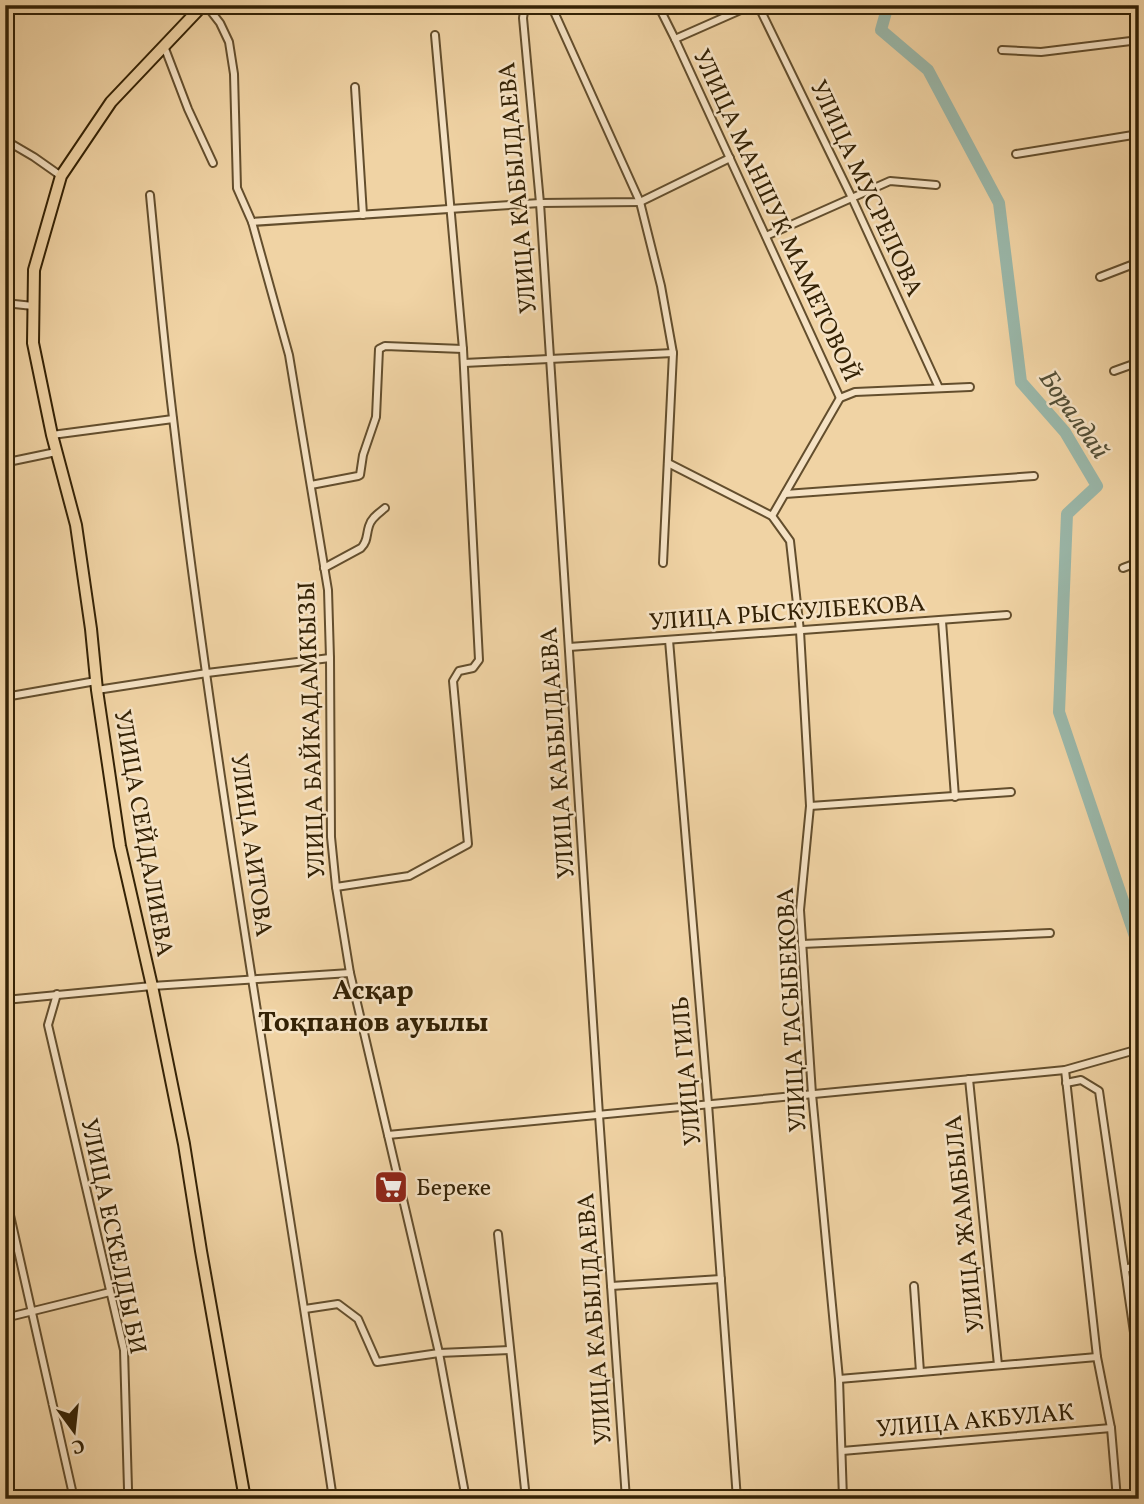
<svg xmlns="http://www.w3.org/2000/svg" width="1144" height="1504" font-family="Vollkorn,serif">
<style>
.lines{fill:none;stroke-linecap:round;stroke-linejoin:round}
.river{stroke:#9ab7a9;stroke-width:12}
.street-casing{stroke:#634e2d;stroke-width:10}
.primary-casing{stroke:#342205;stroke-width:14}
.street{stroke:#f5e2c4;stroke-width:6}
.primary{stroke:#f0d3a4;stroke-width:10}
.labels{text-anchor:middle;stroke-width:5;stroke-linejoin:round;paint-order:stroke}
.street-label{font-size:24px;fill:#342205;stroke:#f5e2c4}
.poi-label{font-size:24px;fill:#342205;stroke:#f5e2c4;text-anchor:start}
.water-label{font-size:26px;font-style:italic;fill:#534f36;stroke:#f5e2c4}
.quarter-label{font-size:28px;font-weight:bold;fill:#342205;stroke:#f5e2c4}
</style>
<rect width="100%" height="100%" fill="#f0d3a4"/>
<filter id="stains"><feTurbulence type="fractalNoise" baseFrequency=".00286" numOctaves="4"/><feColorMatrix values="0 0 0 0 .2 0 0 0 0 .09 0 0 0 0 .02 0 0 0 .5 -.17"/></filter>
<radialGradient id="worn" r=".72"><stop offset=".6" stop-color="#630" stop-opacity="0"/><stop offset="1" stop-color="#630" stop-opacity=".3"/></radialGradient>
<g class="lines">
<path class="river" d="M888,5L881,30L928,70L999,203L1021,382L1065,432L1097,486L1067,514L1059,712L1139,948"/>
<g class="street-casing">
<g id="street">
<path d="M206,5L220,23L229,42L234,74L237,188L252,222L289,355L328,590L330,658L331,837L336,887L350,973L439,1353L466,1499"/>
<path d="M525,5L523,18L540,203L599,1115L626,1499"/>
<path d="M551,5L640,202L661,286L673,353L663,563"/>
<path d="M658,5L675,39L840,398"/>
<path d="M758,5L852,198L939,388"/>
<path d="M675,39L752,5"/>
<path d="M164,46L188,109L213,163"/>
<path d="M1002,50L1041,52L1139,40"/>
<path d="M355,87L363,215"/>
<path d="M5,140L34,157L61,176"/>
<path d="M1016,154L1139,134"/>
<path d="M150,195C157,269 164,344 173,418C215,780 280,1139 333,1499"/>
<path d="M252,222L540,203L640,202L730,158"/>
<path d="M766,236L890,181L936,185"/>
<path d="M1100,277L1139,262"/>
<path d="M5,303L33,306"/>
<path d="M464,363L673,353"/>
<path d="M1114,371L1139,362"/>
<path d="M840,398L855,392L970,387"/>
<path d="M52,435L173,419"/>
<path d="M668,463L772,516L790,541L800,631L810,806L800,910L812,1094L839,1379L843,1499"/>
<path d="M5,464L8,462L56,452"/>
<path d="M311,485L358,476L360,475L363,455L376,417L379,349L385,346L463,349"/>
<path d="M785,494L1034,476"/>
<path d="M772,516L840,398"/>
<path d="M324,568L361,548C368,541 366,535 369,526C371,518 379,513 385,508"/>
<path d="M1123,568L1139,562"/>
<path d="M942,621L955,797"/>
<path d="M669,640L708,1104L737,1499"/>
<path d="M569,647L1007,615"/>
<path d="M1137,665L1139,664"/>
<path d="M97,690L207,673L330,658"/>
<path d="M5,697L96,681"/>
<path d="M810,806L1011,792"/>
<path d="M336,887L409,876L468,844L453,681L459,671L473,668L479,660L463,349L435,35"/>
<path d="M802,944L1050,933"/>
<path d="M57,994L48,1025L124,1350L128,1489"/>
<path d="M5,1000L152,986L350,973"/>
<path d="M1065,1070L1097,1357L1111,1428L1117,1499"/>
<path d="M969,1079L998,1365"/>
<path d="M1066,1083L1081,1080L1099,1091L1139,1367"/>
<path d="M388,1135L1065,1070L1139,1049"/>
<path d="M5,1193L74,1499"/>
<path d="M498,1234L526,1499"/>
<path d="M1125,1269L1139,1265"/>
<path d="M611,1286L721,1279"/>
<path d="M914,1286L920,1372"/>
<path d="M305,1309L338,1304L358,1319L377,1362L439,1353L510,1350"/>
<path d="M5,1318L110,1292"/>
<path d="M839,1379L1097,1357"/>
<path d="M842,1451L1111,1428"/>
<path d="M5,1498L6,1499"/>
<path d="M1092,1499L1139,1494"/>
</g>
</g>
<g class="primary-casing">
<path id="primary" d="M203,5L111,102L61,176L34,270L33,343L52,435L76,525L91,629L97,690L120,846L152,986L184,1144L201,1251L245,1499"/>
</g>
<use href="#street" class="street"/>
<use href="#primary" class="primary"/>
</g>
<defs>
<g id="supermarket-square" transform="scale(1.75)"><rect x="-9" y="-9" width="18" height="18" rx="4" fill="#8f2418" stroke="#f5e2c4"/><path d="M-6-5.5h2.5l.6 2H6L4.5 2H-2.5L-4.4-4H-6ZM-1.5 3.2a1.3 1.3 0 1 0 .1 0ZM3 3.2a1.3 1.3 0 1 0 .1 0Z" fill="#fff"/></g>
</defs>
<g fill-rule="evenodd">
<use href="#supermarket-square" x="391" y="1187"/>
</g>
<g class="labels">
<g class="street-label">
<text transform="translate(517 188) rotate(-95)" y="8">УЛИЦА КАБЫЛДАЕВА</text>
<text transform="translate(867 188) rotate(65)" y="8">УЛИЦА МУСРЕПОВА</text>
<text transform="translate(777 215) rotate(65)" y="8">УЛИЦА МАНШУК МАМЕТОВОЙ</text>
<text transform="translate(787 612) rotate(-4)" y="8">УЛИЦА РЫСКУЛБЕКОВА</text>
<text transform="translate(311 730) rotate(-92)" y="8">УЛИЦА БАЙКАДАМКЫЗЫ</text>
<text transform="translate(557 753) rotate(-94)" y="8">УЛИЦА КАБЫЛДАЕВА</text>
<text transform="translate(144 833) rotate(80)" y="8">УЛИЦА СЕЙДАЛИЕВА</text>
<text transform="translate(252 845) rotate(82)" y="8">УЛИЦА АИТОВА</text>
<text transform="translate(791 1010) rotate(-93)" y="8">УЛИЦА ТАСЫБЕКОВА</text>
<text transform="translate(686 1071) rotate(-95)" y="8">УЛИЦА ГИЛЬ</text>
<text transform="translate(964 1224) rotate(-96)" y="8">УЛИЦА ЖАМБЫЛА</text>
<text transform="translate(114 1236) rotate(78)" y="8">УЛИЦА ЕСКЕЛДЫ БИ</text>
<text transform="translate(594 1319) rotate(-94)" y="8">УЛИЦА КАБЫЛДАЕВА</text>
<text transform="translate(975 1420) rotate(-5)" y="8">УЛИЦА АКБУЛАК</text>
</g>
<g class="poi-label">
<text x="416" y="1195">Береке</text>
</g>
<g class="water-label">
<text transform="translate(1075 414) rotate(55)" y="9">Боралдай</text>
</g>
<g class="quarter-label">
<text x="373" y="999">Асқар<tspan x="373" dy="32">Тоқпанов ауылы</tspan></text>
</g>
</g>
<rect width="1144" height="1504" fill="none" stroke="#f0d3a4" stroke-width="28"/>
<rect x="7" y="7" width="1130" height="1490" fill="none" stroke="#342205" stroke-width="3.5"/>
<rect x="14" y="14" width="1116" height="1476" fill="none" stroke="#342205" stroke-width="2"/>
<g transform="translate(74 1431) rotate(165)" stroke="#f5e2c4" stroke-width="5" paint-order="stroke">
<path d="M0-5L12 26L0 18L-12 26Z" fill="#342205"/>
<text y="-10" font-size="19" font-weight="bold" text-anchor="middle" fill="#342205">С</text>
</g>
<rect width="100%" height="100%" filter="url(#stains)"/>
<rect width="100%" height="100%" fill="url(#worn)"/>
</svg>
